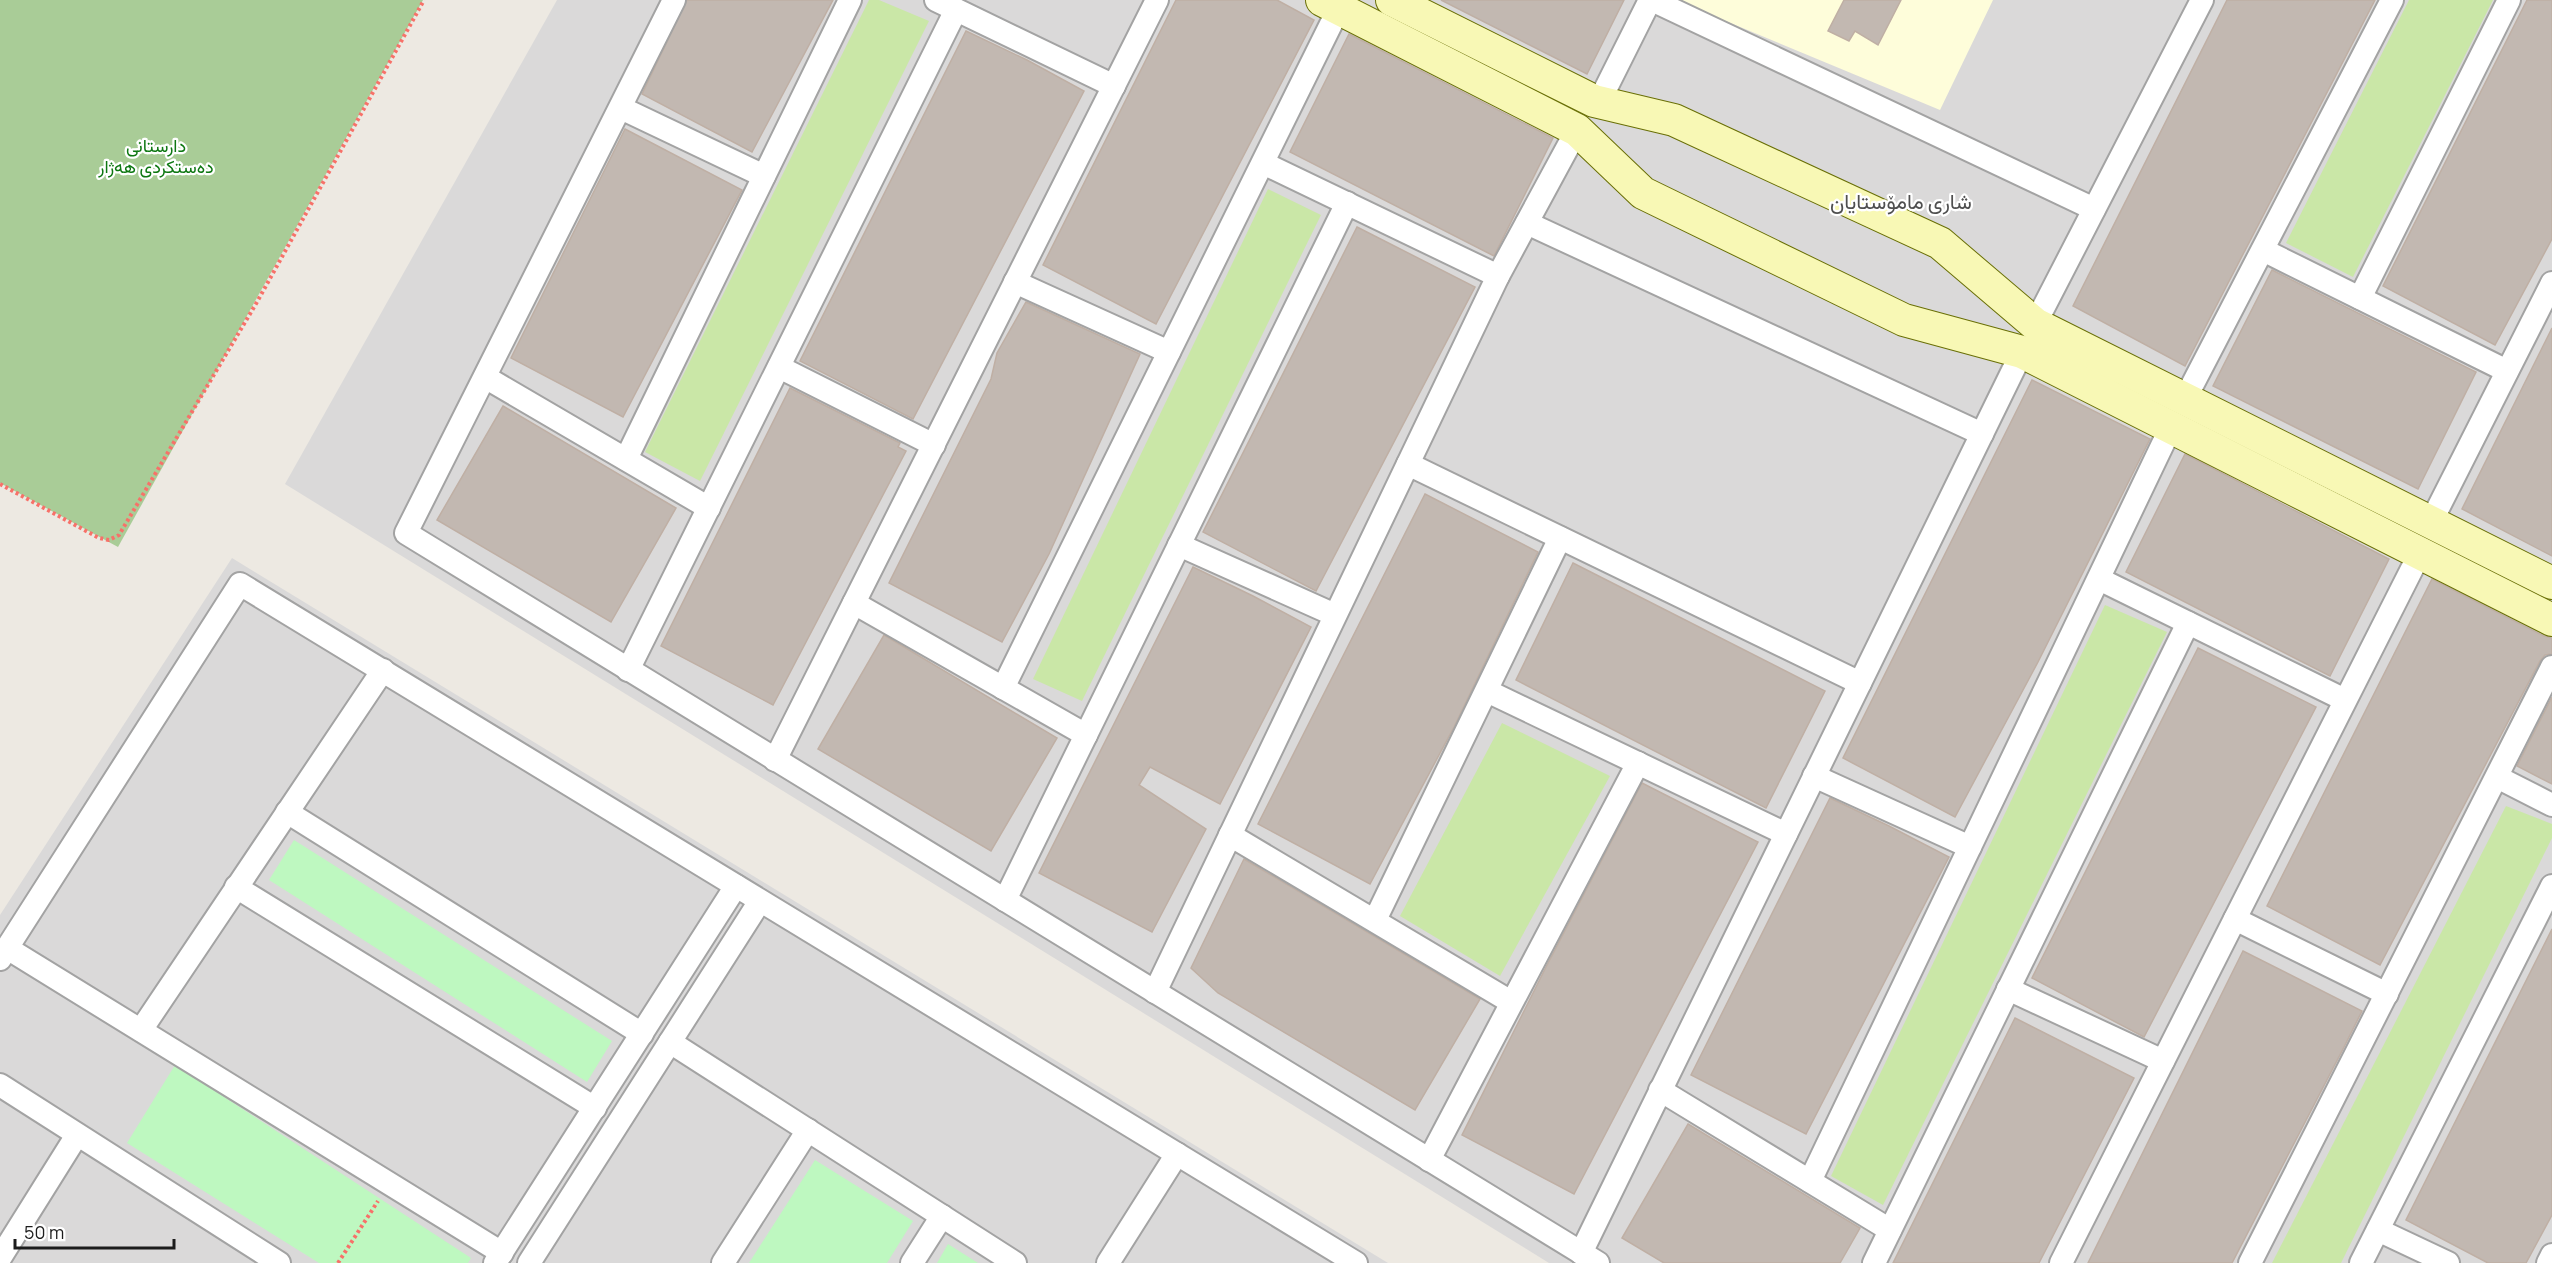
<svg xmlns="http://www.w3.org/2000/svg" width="2552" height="1263" font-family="Manrope,Vazirmatn,sans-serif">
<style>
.residential{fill:#dad9d9}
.education{fill:#fefdda}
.grass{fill:#cae7a7}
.forest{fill:#a9cc97}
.park{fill:#bef8c0}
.building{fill:#c2b8b1;stroke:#bfafa4;stroke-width:1.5}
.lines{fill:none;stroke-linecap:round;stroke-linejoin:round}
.street-casing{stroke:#a3a3a3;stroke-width:26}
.secondary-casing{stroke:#696f06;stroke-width:34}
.path{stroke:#f77169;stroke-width:4;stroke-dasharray:3 3;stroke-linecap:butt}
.street{stroke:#fff;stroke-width:22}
.secondary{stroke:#f8f8b5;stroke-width:32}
.labels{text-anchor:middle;stroke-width:4.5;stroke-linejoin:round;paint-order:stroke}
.park-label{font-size:18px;fill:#0d7711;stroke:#fff}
.quarter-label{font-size:21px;fill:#4f4f4f;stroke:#fff}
</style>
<rect width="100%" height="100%" fill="#ede9e2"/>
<g class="residential">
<path d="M557,0H2552V1263H1549L285,484Z"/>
<path d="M232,558L1388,1263H0V915Z"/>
</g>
<path class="education" d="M1675,0H1993L1940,110Z"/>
<g class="grass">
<path d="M869,0H879L929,21L700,481L645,452Z"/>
<path d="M2409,0H2493L2353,277L2286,243Z"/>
<path d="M1268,189L1321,215L1082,701L1033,679Z"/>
<path d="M2105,605L2167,632L1883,1205L1831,1176Z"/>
<path d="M1502,723L1610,776L1500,976L1400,916Z"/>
<path d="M2506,806L2552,824V838L2341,1263H2272Z"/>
</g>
<path class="forest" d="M0,0H423L118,547L0,483Z"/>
<g class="park">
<path d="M294,840L612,1041L587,1082L269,880Z"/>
<path d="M175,1065L471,1258L468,1263H319L127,1143Z"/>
<path d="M815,1160L913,1221L887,1263H749Z"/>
<path d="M948,1244L978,1263H937Z"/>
</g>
<g class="building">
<path d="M687,0H833L752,152L642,94Z"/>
<path d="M1176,0H1277L1314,20L1156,324L1043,265Z"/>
<path d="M1441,0H1624L1587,74Z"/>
<path d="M1844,0H1901L1878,45L1855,31L1849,41L1828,31Z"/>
<path d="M2227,0H2375L2185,366L2073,306Z"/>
<path d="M2527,0H2552V239L2495,345L2383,286Z"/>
<path d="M966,31L1027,60L1084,91L913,419L800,361Z"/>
<path d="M1349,34L1553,138L1494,256L1290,152Z"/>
<path d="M625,129L742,190L623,417L511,358Z"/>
<path d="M1357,227L1475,287L1316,591L1203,532Z"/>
<path d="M2272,270L2476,372L2418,489L2213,386Z"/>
<path d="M1026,302L1140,354L1049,554L1002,642L889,583L991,379L997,353Z"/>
<path d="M2552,328V556L2462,509Z"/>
<path d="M2032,380L2150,439L2038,662L1955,817L1843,758Z"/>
<path d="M790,388L900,443L898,447L906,451L773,705L661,646Z"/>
<path d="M503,406L676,508L611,622L437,520Z"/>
<path d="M2185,454L2389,559L2330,676L2126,572Z"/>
<path d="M1425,494L1538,552L1454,727L1370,884L1258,824Z"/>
<path d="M1573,563L1825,691L1766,808L1516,680Z"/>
<path d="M1193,567L1253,596L1311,627L1220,804L1150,767L1139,785L1206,829L1152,932L1039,873Z"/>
<path d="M2432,579L2544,636L2552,638V654L2545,655L2540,661L2380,965L2267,906Z"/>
<path d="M884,635L1057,738L991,851L818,749Z"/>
<path d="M2198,648L2316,707L2144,1037L2032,978Z"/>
<path d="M2552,697V784L2517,766Z"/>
<path d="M1642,783L1758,842L1574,1194L1462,1135L1546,967Z"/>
<path d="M1830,798L1889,826L1949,857L1806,1134L1691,1075Z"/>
<path d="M1244,859L1480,999L1415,1110L1218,993L1191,968Z"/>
<path d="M2552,929V1215L2526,1263H2488L2406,1220Z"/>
<path d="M2243,951L2362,1011L2343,1049L2232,1263H2088Z"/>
<path d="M2015,1018L2134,1078L2114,1117L2039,1263H1893Z"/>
<path d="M1688,1124L1860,1228L1840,1263H1664L1622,1238Z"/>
</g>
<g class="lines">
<g class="street-casing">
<g id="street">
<path d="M674,0L406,533L1598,1263"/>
<path d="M936,0L1114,86"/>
<path d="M1652,0L2094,209"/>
<path d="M1599,102L1650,0"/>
<path d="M621,108L764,176"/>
<path d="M1263,163L1498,276"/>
<path d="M1527,223L1982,434"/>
<path d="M2263,250L2507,371"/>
<path d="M1015,282L1169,352"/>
<path d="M2360,298L2509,0"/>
<path d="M2035,324L2202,0"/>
<path d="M779,367L934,445"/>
<path d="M485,377L709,508"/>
<path d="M2185,399L2392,0"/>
<path d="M626,459L850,0"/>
<path d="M1408,464L1860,683"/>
<path d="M2431,522L2552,283"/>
<path d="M1179,545L1335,615"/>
<path d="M2099,579L2345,700"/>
<path d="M854,603L1086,735"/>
<path d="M628,670L956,10"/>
<path d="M1003,688L1339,8"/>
<path d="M1487,691L1786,834"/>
<path d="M775,760L1157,0"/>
<path d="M1814,776L1970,847"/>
<path d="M2497,777L2552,805"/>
<path d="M287,812L642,1034"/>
<path d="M1230,835L1511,1002"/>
<path d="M236,887L595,1108"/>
<path d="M1005,900L1347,203"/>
<path d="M2235,919L2387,994"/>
<path d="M1375,920L1560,538"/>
<path d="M7,948L502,1253"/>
<path d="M0,959L240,584L1356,1263"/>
<path d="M2008,989L2163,1061"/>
<path d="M1155,992L1498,276L1577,130"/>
<path d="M141,1030L383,670"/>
<path d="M670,1042L1015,1263"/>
<path d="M0,1085L279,1263"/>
<path d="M1660,1090L1890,1230"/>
<path d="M1429,1160L1638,763"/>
<path d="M1810,1181L2171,427"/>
<path d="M2378,1230L2448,1263"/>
<path d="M1581,1253L2022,352"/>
<path d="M0,1258L77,1135"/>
<path d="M495,1263L736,886"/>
<path d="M529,1263L760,901"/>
<path d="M723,1263L808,1130"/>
<path d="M912,1263L942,1216"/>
<path d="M1108,1263L1177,1154"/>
<path d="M1874,1263L2188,623"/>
<path d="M2061,1263L2420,553"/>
<path d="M2250,1263L2552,667"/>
<path d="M2361,1263L2552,886"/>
<path d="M2548,1263L2552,1255"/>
</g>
</g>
<g class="secondary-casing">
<g id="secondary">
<path d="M1322,0L1577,130L1643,193L1904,320L2022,352L2552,620"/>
<path d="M1392,0L1594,101L1674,120L1940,243L2035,324L2552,583"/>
</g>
</g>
<g class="path">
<path d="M0,484L99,538L109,540L119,535L257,302L424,0"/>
<path d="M338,1263L378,1201"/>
</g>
<use href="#street" class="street"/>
<use href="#secondary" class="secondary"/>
</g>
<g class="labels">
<g class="park-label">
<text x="156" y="152">دارستانی<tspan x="156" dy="21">دەستکردی هەژار</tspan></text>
</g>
<g class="quarter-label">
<text x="1901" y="209">شاری مامۆستایان</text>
</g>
</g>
<path d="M15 1239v9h159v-9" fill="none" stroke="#1c1c1c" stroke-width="3"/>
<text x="24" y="1239" font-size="18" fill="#1c1c1c" stroke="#ffffff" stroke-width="4.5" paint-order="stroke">50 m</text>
</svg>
